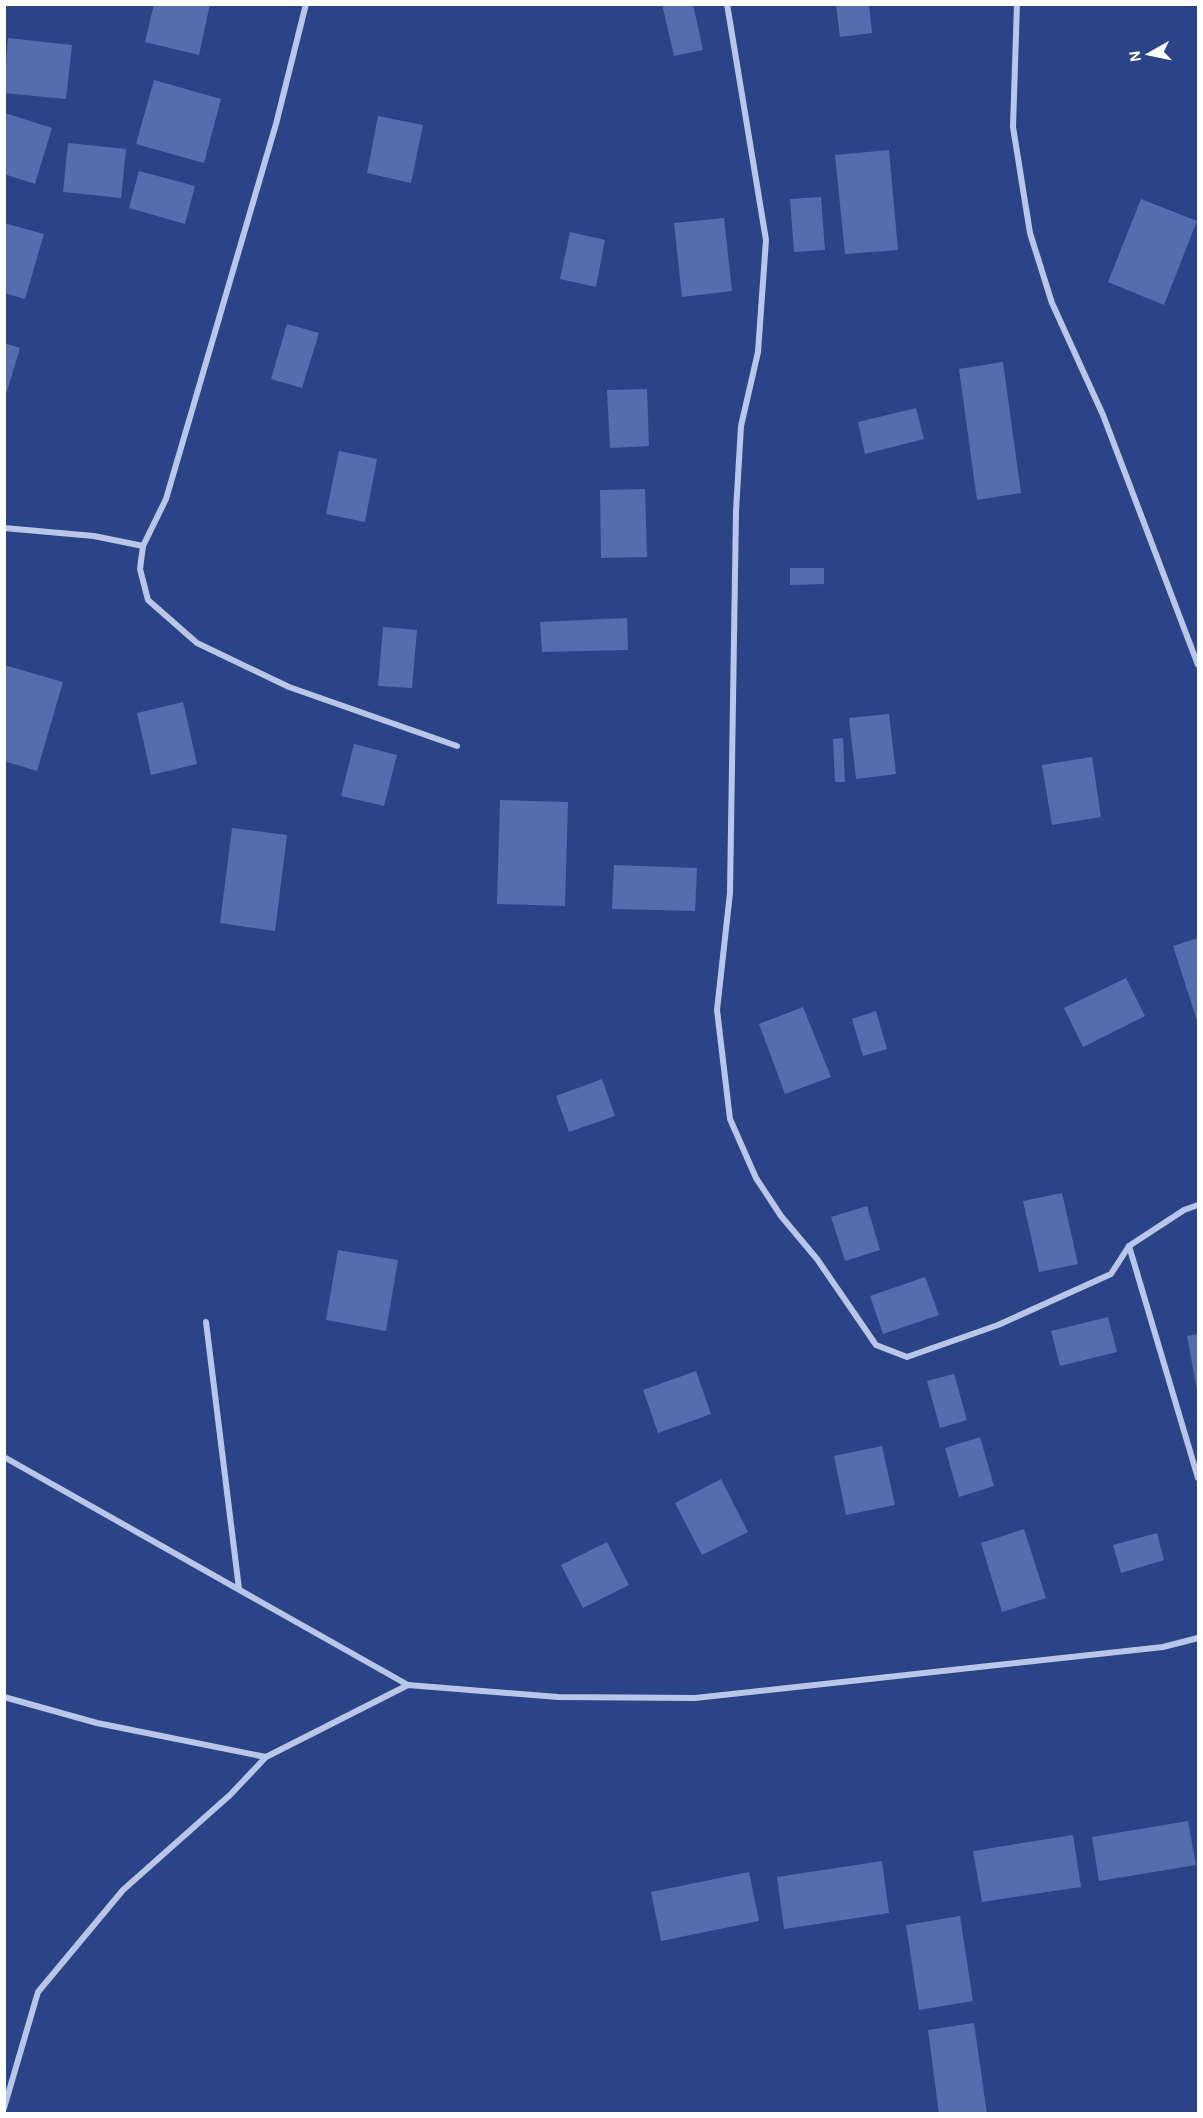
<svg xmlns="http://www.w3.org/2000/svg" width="1203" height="2118" font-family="'Alegreya Sans',sans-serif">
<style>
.building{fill:#536daf}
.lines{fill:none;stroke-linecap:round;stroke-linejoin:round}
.minor{stroke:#b8c6e8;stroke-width:6}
</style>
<rect width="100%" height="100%" fill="#2b4488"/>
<g class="building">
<path d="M154,4H210L199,55L145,42Z"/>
<path d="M662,4H693L703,50L674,56Z"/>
<path d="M836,4H869L872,33L840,37Z"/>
<path d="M8,38L72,45L66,99L4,93Z"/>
<path d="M154,80L221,99L204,163L136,144Z"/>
<path d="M5,113L52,128L35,184L4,174Z"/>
<path d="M378,116L423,125L411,183L367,173Z"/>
<path d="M68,143L126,149L121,198L63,192Z"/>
<path d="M889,150L898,250L845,254L835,155Z"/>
<path d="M139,171L195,186L185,224L129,208Z"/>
<path d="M821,197L825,250L794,252L790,199Z"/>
<path d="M1141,199L1197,221L1164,305L1108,282Z"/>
<path d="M724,218L732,291L682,297L674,223Z"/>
<path d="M4,223L44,234L25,299L4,293Z"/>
<path d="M570,232L605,240L596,287L560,279Z"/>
<path d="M287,324L319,333L302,388L271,379Z"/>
<path d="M4,343L20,348L5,398H4Z"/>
<path d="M1003,362L1021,493L977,500L959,369Z"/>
<path d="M647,389L649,446L610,448L607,390Z"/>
<path d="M916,408L924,439L865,454L858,422Z"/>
<path d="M339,451L377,459L365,522L326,514Z"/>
<path d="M645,489L647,557L601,558L600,490Z"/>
<path d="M790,568H824V584L790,585Z"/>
<path d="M627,618L628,650L542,652L540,622Z"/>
<path d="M383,627L417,630L412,688L378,686Z"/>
<path d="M4,665L63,682L37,771L4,761Z"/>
<path d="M183,702L197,764L151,775L137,713Z"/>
<path d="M889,714L896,774L856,779L849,718Z"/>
<path d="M843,738L845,782H835L833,739Z"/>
<path d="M354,744L397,755L384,806L341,796Z"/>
<path d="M1092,757L1101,817L1052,825L1042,765Z"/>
<path d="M500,800L568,802L565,906L497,904Z"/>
<path d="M232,828L287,835L275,931L220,923Z"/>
<path d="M614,865L697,868L695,911L612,909Z"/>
<path d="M1198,938V1024L1173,946Z"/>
<path d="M1126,978L1145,1016L1083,1047L1064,1008Z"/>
<path d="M803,1007L831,1077L785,1094L759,1024Z"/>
<path d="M876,1011L887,1049L863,1056L852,1019Z"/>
<path d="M602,1079L615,1116L569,1132L556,1096Z"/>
<path d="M1062,1193L1078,1264L1039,1272L1023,1201Z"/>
<path d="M867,1206L880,1250L845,1261L831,1217Z"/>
<path d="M338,1250L398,1260L386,1331L326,1320Z"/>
<path d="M925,1277L939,1315L883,1334L870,1296Z"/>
<path d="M1108,1317L1117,1352L1060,1366L1051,1331Z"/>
<path d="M1198,1334V1390H1197L1187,1336Z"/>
<path d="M696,1371L711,1414L658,1433L643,1390Z"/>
<path d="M954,1374L967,1420L940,1428L927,1381Z"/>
<path d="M980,1437L994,1486L959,1497L945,1448Z"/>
<path d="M882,1446L895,1505L846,1515L834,1456Z"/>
<path d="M721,1479L748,1532L702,1555L675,1503Z"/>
<path d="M1024,1529L1046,1598L1002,1612L981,1543Z"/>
<path d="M1157,1533L1164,1560L1121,1573L1113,1545Z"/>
<path d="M607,1542L629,1585L583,1608L561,1565Z"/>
<path d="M1188,1821L1196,1865L1099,1881L1092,1837Z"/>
<path d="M1073,1835L1081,1887L982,1902L973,1851Z"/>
<path d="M882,1861L889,1913L784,1929L777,1877Z"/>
<path d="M749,1872L759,1921L661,1941L651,1892Z"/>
<path d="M960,1916L973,2001L919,2010L906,1925Z"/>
<path d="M974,2023L987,2114H939L928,2030Z"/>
</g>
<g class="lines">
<g class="minor">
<path d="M306,4L276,124L166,499L143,546L140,569L148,600L197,643L289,687L457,746"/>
<path d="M727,4L766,240L758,352L741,426L736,511L730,893L717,1010L730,1119L756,1178L781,1216L817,1259L876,1345L907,1357L998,1325L1111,1274L1129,1246L1184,1210L1198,1205"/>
<path d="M1017,4L1013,127L1030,233L1052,303L1103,415L1198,665"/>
<path d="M4,528L94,536L143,546"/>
<path d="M1129,1246L1198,1478"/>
<path d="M206,1322L239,1589"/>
<path d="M4,1457L408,1685"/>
<path d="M4,1697L97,1723L266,1757"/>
<path d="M4,2108L38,1992L123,1890L230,1795L266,1757L408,1685L558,1697L695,1698L1163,1647L1198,1638"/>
</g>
</g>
<rect width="1203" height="2118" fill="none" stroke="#ffffff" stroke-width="12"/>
<g transform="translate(1149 54) rotate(261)" stroke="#2b4488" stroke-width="4.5" paint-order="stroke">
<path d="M0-4.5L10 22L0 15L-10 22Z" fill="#ffffff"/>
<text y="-9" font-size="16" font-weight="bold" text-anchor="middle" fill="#ffffff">N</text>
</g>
</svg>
